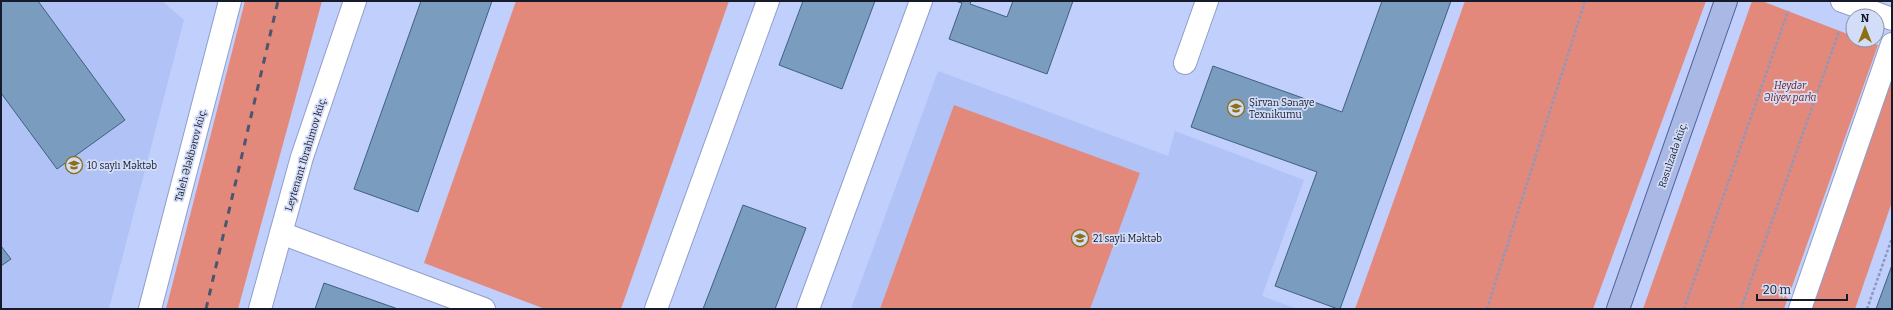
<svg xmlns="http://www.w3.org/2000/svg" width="1893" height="310" font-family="Bitter,serif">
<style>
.built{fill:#b1c3f6}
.green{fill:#e3897b}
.building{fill:#7a9cbf;stroke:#406080}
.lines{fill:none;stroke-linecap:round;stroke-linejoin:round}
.minor-casing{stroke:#8f9ec9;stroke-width:24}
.major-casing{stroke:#516299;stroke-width:24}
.path{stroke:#8c98bc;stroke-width:2.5;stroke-dasharray:3 2;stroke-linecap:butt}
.minor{stroke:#fff;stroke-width:22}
.major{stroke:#aab8e5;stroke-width:22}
.rail{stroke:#4d566f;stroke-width:3;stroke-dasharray:7 7;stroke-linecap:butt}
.labels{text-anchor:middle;stroke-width:3.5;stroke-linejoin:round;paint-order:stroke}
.park-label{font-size:10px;font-style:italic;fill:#72170f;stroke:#d3ddf8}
.poi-label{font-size:10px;fill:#161b2b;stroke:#d3ddf8;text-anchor:start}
.street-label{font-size:10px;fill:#161b2b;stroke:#d3ddf8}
</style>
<rect width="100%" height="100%" fill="#c0cffc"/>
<g class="built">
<path d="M1,1H162L184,20L109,309H1Z"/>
<path d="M938,71L1168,156L1175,131L1304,180L1262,296L1297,309H851Z"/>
</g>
<g class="green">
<path d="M245,1H322L238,309H166Z"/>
<path d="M516,1H729L621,309H545L424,263Z"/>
<path d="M1465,1H1706L1593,309H1355Z"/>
<path d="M1752,1H1762L1853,36V40H1864L1878,45L1784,309H1643Z"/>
<path d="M1889,79L1892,80V202L1855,309H1809Z"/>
<path d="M954,105L1140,173L1090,309H880Z"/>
</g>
<g class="building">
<path d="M1,1H38L125,120L57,169L1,93Z"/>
<path d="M421,1H492L418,212L354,189Z"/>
<path d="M803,1H875L842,89L779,65Z"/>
<path d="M955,1H971L970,4L1007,17L1013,1H1073L1047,74L949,39L962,3Z"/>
<path d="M1382,1H1451L1340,309H1338L1275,286L1317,172L1191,127L1213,66L1342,112Z"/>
<path d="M743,205L806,228L775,309H703Z"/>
<path d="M1,246L11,259L1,266Z"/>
<path d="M1892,265V309H1876Z"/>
<path d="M324,283L398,309H315Z"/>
</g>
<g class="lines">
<g class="minor-casing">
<g id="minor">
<path d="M1842,1L1892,19"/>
<path d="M1185,63L1207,1"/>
<path d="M281,233L484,309"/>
<path d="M150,309L230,1"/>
<path d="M260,309L302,157L355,1"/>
<path d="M656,309L768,1"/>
<path d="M808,309L921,1"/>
<path d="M1800,309L1892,44"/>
</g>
</g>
<g class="major-casing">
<path id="major" d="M1618,309L1726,1"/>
</g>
<g class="path">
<path d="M1487,309L1585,1"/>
<path d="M1684,309L1788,11"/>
<path d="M1741,309L1839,31"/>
<path d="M1867,309L1892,238"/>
</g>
<use href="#minor" class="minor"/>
<use href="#major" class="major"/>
<path class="rail" d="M206,309L278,1"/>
</g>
<defs>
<g id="university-ring" transform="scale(0.9)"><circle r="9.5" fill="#d3ddf8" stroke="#8d7014" stroke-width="1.5"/><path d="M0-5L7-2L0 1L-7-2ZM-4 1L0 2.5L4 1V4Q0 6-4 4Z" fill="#8d7014"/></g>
<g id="school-ring" transform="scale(0.9)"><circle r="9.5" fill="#d3ddf8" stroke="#8d7014" stroke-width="1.5"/><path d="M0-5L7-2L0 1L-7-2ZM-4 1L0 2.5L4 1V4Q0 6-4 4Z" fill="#8d7014"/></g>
</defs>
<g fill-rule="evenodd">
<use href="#university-ring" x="1236" y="108"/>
<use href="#school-ring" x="74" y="165"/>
<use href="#school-ring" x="1080" y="238"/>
</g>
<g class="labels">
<g class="park-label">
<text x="1790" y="89">Heydər<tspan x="1790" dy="12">Əliyev parkı</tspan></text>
</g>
<g class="poi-label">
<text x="1249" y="106">Şirvan Sənaye<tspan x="1249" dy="12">Texnikumu</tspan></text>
<text x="87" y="169">10 saylı Məktəb</text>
<text x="1093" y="242">21 sayli Məktəb</text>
</g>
<g class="street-label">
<text transform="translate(305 154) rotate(-73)" y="4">Leytenant Ibrahimov küç.</text>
<text transform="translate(190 155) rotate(-75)" y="4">Taleh Ələkbərov küç.</text>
<text transform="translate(1672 155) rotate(-71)" y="4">Rəsulzadə küç.</text>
</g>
</g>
<rect width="1893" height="310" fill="none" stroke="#161b2b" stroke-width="4"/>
<g transform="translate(1865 28)"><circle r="19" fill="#d3ddf8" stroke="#878fa6"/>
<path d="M0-3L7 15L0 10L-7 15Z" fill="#8d7014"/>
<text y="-6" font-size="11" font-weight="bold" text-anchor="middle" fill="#161b2b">N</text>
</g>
<path d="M1757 294v6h90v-6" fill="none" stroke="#161b2b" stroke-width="2"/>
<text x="1763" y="294" font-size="12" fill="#161b2b" stroke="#d3ddf8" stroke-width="3" paint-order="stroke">20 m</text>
</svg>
